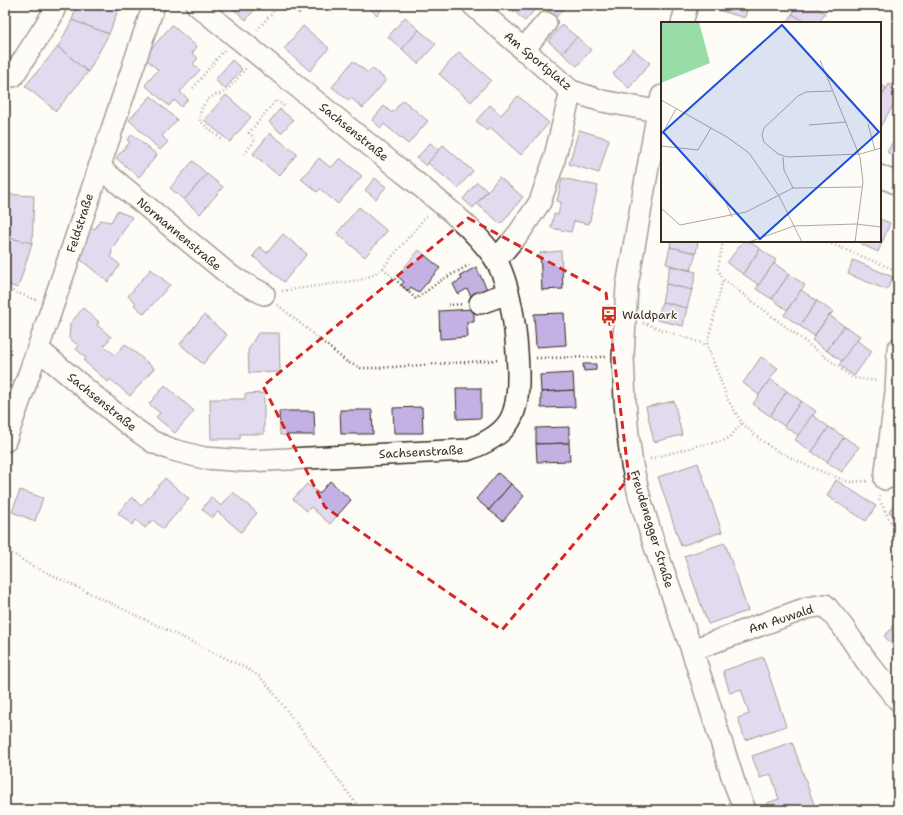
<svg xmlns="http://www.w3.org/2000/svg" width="903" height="815" font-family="'Shantell Sans',sans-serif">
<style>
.building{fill:#c2b1e2;stroke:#3b2a1e}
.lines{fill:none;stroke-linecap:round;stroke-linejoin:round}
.minor-casing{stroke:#3b2a1e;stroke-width:24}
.path{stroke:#3b2a1e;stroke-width:2.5;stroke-dasharray:1 3;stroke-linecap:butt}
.minor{stroke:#fdfcf7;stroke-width:21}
.marked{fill:none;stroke:#d62828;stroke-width:3;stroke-dasharray:8 5;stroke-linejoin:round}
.labels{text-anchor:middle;stroke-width:3;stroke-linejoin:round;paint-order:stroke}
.street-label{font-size:12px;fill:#3b2a1e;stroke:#fdfcf7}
.poi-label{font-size:12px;fill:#3b2a1e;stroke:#fdfcf7;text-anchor:start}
.inset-road{fill:none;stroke:#afa8a0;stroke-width:1}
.view{fill:#1d4ed8;fill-opacity:0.15;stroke:#1d4ed8;stroke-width:2}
.inset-edge{fill:none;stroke:#3b2a1e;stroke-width:2}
</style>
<rect width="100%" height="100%" fill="#fdfcf7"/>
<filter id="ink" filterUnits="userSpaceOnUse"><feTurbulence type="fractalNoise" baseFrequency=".025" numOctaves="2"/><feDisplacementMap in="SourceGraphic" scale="8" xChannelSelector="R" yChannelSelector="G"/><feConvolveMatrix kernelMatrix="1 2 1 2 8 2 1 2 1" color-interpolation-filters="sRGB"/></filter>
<g filter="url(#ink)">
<g class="building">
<path d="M77,5H120L109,34L72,20Z"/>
<path d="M229,5H258L246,20Z"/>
<path d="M289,5H305L306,6L299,14Z"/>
<path d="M366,5H385L377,15Z"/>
<path d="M507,5H539L525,21Z"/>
<path d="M543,5H565L566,6L556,17Z"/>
<path d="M719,5H748L745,18L718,10Z"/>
<path d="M797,5H812L825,13L819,23H808L792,14Z"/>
<path d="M792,14L808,23H787Z"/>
<path d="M405,17L419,30L402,49L388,37Z"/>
<path d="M72,20L109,34L88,72L58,47Z"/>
<path d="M172,25L197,47L192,53L198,58L193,64L200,70L180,92L188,99L181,107L174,100L169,106L145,85L158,70L144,57Z"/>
<path d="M562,25L577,37L562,53L548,41Z"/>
<path d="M303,26L329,48L310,71L284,49Z"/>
<path d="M419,30L436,44L418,64L402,49Z"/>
<path d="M577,37L591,50L577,66L562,53Z"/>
<path d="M58,47L88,72L56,111L25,86Z"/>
<path d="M633,49L650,63L629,88L613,74Z"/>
<path d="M459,52L491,80L471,102L439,74Z"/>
<path d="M232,60L242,69L225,89L215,80Z"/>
<path d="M353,61L368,73L372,68L386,80L363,108L351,98L349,101L332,87Z"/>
<path d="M880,84L886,88L880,98Z"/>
<path d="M889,84L898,90V97L880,127V100Z"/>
<path d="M226,95L251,117L230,142L204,120Z"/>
<path d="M151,96L177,120L162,136L168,142L160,150L129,120Z"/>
<path d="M518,96L549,123L521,155L490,127L487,131L476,121L490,105L501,115Z"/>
<path d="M403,100L428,121L408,144L384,124L381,128L372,120L384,106L392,113Z"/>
<path d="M280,109L293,120L281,133L269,122Z"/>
<path d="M579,130L609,139L599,173L569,164Z"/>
<path d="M270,133L297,154L279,176L253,154Z"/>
<path d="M898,133V159L887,152Z"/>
<path d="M132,134L157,155L139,177L116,158L130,142L127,140Z"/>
<path d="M430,143L439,150L426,166L417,158Z"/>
<path d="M443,145L473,171L458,188L428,163Z"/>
<path d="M319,158L331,168L340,158L362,176L338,204L320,189L317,192L301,179Z"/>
<path d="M193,161L207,174L184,200L170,188Z"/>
<path d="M207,174L223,187L200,214L184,200Z"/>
<path d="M499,177L523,197L501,224L477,204Z"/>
<path d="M375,178L386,187L376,199L365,190Z"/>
<path d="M562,178L598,186L589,224L574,221L571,232L551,228L554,214L558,215L561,202L557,201Z"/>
<path d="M477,182L487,191L473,208L463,199Z"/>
<path d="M5,194L34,196L32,243L5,237Z"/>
<path d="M359,207L387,231L365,257L337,233Z"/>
<path d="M117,211L132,217L112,249L111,257L120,265L108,282L81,260L85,237L90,227L95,229L100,220L111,222Z"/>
<path d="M880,219L890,223L878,252L861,244L862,241H880Z"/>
<path d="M283,234L307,254L284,282L253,256L260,247L267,253Z"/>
<path d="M5,237L32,243L18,288L5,284Z"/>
<path d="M671,241H698L696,253L670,247Z"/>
<path d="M743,241H749L760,249L743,274L727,263Z"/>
<path d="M670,247L696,253L691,270L666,264Z"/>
<path d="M760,249L776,260L759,285L743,274Z"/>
<path d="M419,250L440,268L418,293L411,287L408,291L401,285L404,282L397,276Z"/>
<path d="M561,251L563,289L542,290L540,253Z"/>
<path d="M853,260L893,277L887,290L848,274Z"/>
<path d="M774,263L789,274L772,299L756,289Z"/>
<path d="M670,266L696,272L692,290L666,284Z"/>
<path d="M476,267L489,293L474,301L467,289L458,294L453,284L462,279L460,276Z"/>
<path d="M151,269L170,285L144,314L134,305L136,303L128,296Z"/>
<path d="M789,274L805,285L787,310L772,299Z"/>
<path d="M666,284L692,290L687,308L662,302Z"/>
<path d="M801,290L817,301L800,326L784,315Z"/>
<path d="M817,301L833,312L830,315H829L814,336L800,326Z"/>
<path d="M662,302L687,308L683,326L657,320Z"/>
<path d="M83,308L99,322L97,325L111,337L104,346L115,355L125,344L154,368L130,396L110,379L108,382L84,361L86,358L76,349L79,346L69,338L70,324Z"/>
<path d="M474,309V322H467L468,337L440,339L439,311Z"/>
<path d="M564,313L566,345L536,347L534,314Z"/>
<path d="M204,315L227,335L203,364L180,344Z"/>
<path d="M829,315L844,326L827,351L812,340Z"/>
<path d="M844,326L860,336L842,361L827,351Z"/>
<path d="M258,333H279L280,372L249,373L248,350Z"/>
<path d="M856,340L872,351L854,376L839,365Z"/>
<path d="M761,357L778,368L759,395L743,383Z"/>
<path d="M583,364H596V370L584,371Z"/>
<path d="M573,373L574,390L541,392L540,375Z"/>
<path d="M770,379L787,391L770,416L753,404Z"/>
<path d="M165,385L194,411L175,433L156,417L160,413L149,404Z"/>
<path d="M456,388H481V418L457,419Z"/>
<path d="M574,390L575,407L541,408V392Z"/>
<path d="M787,391L801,401L784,426L770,416Z"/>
<path d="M264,393V434H240V439H211L210,399H245V394Z"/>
<path d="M674,401L682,435L654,442L646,407Z"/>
<path d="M801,401L816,411L799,436L784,426Z"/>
<path d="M422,407L423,433H394L393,408Z"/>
<path d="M340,410H372L373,434H341Z"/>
<path d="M279,411H314L315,435H280Z"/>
<path d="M812,415L829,427L812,452L795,440Z"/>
<path d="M569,427V443L536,444V428Z"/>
<path d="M829,427L844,437L827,462L812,452Z"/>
<path d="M844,437L859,447L842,472L827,462Z"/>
<path d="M569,443L570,461L537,462L536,444Z"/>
<path d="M698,463L722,532L681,546L658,477Z"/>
<path d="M498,473L511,484L489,510L476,499Z"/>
<path d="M165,478L189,499L163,529L153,520L145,528L136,520L132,525L118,513L132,497L141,506Z"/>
<path d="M836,480L876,506L866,521L827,496Z"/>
<path d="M330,481L351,500L330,524L311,507L307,511L293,499L307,484L319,494Z"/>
<path d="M511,484L524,496L503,521L489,510Z"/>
<path d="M20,490L43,498L35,521L12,512Z"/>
<path d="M233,492L257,513L241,532L218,512L212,518L202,509L211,497L221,506Z"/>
<path d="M897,499H898V518L889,512Z"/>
<path d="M725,543L748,611L708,624L684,556Z"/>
<path d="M898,623V651L884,636Z"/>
<path d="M763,657L786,726L745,740L738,718L749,714L741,689L730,693L723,671Z"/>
<path d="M792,742L816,810H770L767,803L779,799L771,774L760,778L752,756Z"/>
</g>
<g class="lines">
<g class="minor-casing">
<g id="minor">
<path d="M473,5L571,91L602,101L662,112"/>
<path d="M682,23L687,5"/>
<path d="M523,50L546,23"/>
<path d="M13,76L51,17L56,5"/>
<path d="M662,96L658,111L627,286L623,356L625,401L628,435L632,465L640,499L656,550L692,650L734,782L745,810"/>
<path d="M99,167L232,277L264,294"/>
<path d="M880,176L898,184"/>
<path d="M496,260L519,233L540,202L553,164L571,91"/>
<path d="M480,303L508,293"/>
<path d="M39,350L129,425L153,442L173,450L204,458L247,461L467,450C511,434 519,416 518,371C517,338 512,289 496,260C488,248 478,237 468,227C443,203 415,182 388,160C324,108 261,57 197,5"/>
<path d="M5,441C58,297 104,150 154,5"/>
<path d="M885,479L896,392L898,349"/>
<path d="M692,650L807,608L825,605L843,627L867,662L898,700"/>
</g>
</g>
<g class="path">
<path d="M5,11L9,5"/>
<path d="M257,30L279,5"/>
<path d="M193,88L224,50"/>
<path d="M221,139L200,121C199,109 205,100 215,95C218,94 222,94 224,92C232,86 239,76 246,68"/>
<path d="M244,154L256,139L249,133L276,100L284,106"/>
<path d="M723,241L718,269L723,279"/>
<path d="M824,241L898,271"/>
<path d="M383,268L416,299L440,281L471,264"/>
<path d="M5,288L36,300"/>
<path d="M282,291L360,280L375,274L383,268L427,215"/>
<path d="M278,305L347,362L361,368H376L499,360"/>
<path d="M448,305L463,304"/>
<path d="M643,323L707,345"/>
<path d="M536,358L605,357"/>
<path d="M650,459L696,446L723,441L730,437L742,423"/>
<path d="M867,481L849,482L810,467L775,450L758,438L742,423L728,400L707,345L723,279L853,378L878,381"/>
<path d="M880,496L879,499L898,537"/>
<path d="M5,549L29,564L246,668L259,676L270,688L361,810"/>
</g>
<use href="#minor" class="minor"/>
</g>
</g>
<path d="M0 0H903V815H0ZM468,218L606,293L629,478L502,630L325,507L263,386Z" fill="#fdfcf7" fill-opacity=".55" fill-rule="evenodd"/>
<path class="marked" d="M468,218L606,293L629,478L502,630L325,507L263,386Z"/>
<defs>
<g id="bus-bare" transform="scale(1.38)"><path d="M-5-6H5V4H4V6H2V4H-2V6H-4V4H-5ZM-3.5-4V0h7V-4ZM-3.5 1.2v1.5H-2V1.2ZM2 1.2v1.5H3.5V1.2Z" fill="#c8321e" stroke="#fdfcf7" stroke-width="2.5" paint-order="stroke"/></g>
</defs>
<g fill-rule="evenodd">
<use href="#bus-bare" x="609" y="315"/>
</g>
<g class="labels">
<g class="street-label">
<text transform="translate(538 61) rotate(40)" y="4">Am Sportplatz</text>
<text transform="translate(354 132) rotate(39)" y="4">Sachsenstraße</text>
<text transform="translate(80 223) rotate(-72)" y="4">Feldstraße</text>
<text transform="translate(179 234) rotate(40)" y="4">Normannenstraße</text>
<text transform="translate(102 402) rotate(39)" y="4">Sachsenstraße</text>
<text transform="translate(421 452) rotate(-3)" y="4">Sachsenstraße</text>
<text transform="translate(652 529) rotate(73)" y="4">Freudenegger Straße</text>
<text transform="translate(781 619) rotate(-18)" y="4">Am Auwald</text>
</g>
<g class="poi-label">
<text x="622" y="319">Waldpark</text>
</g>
</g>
<g transform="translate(661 22)">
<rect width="220" height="220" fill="#fdfcf7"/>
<path d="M0,0H38L49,41L0,61Z" fill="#98dca8"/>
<path class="inset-road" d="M159,38L199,135L202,160L194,220M171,69L145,70L137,74L103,106L101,113L103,120L117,132L126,135L199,132L220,126M0,78L66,115L88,131L118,174L141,220M207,102L214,128M148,103L185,100M0,114L15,87M0,124L37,128L50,106M122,135L123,148L132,166M44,152L64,178L71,195M0,186L19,203L85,190L132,166L202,165M88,220L133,204L195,202L220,205"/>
<path class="view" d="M121,3L218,110L99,217L2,110Z"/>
<rect width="220" height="220" class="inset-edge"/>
</g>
<rect width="903" height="815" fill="none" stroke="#fdfcf7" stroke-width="20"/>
<rect x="10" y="10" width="883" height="795" fill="none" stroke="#3b2a1e" stroke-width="1.5" filter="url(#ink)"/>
</svg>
